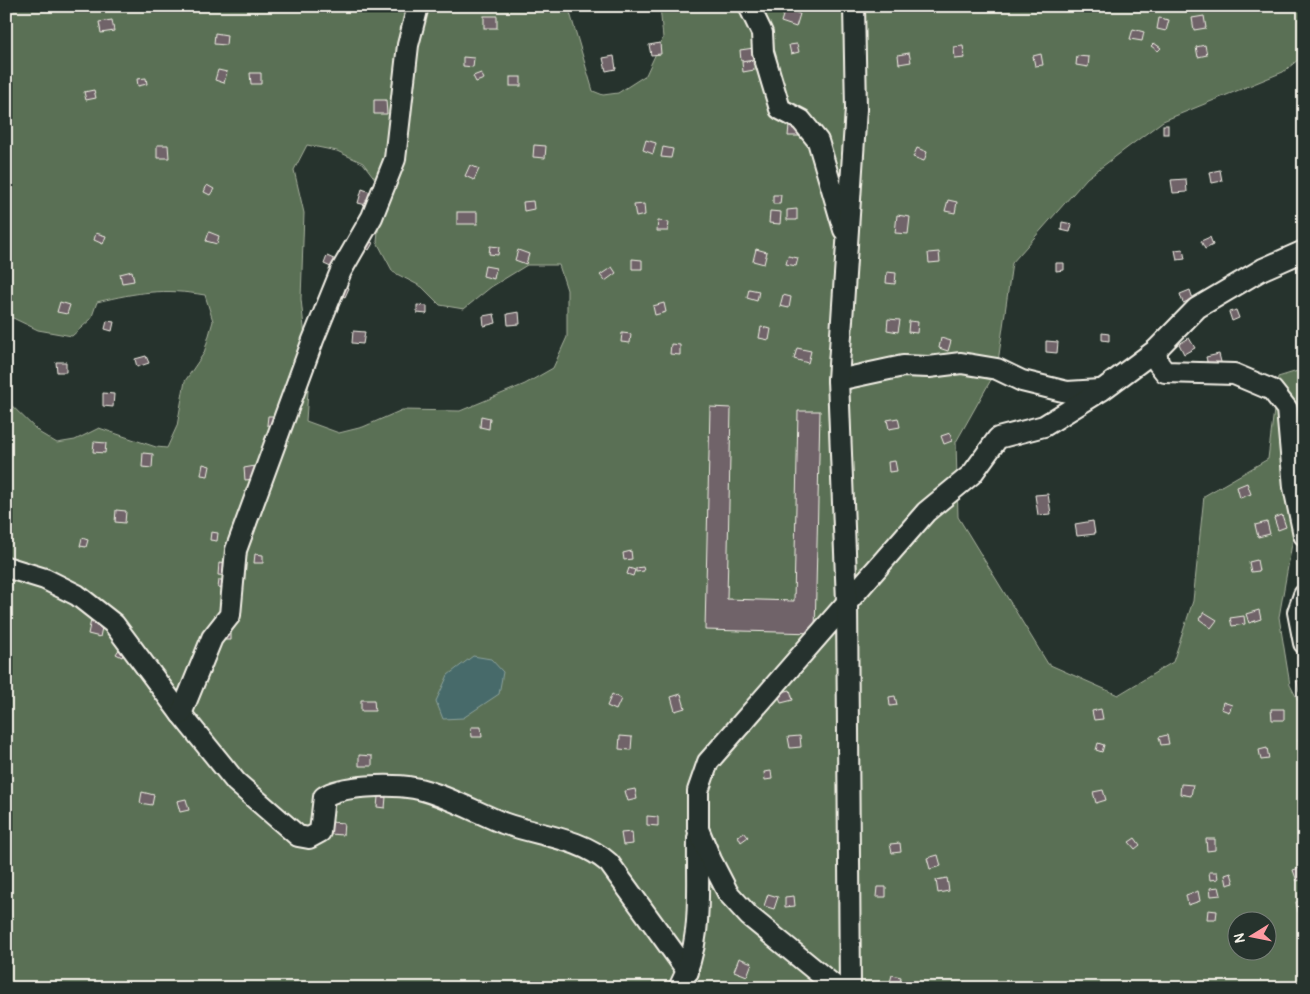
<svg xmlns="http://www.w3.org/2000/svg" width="1310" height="994" font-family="Pangolin,sans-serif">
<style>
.green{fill:#5a7054;stroke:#a7b09e;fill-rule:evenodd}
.water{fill:#466b6a;stroke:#8ca19c}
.building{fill:#6f6469;stroke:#f4f1e8}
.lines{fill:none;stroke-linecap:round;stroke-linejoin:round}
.minor-casing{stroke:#f4f1e8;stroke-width:24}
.minor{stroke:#26332d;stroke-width:20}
</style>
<rect width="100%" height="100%" fill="#26332d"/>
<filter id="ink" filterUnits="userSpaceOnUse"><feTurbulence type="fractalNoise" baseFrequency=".02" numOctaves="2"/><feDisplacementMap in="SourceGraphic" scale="10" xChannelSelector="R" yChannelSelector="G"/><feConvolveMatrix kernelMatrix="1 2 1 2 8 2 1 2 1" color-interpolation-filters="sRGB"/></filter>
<g filter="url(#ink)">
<path class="green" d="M6,6H568L593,91L603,95L618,93L646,75L663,38L660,6H1304V55L1283,72L1163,121L1087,178L1012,263L997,369L956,442L958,517L1048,664L1118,695L1173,662L1193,601L1204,496L1268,459L1278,377L1304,369V476L1279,617L1290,685L1304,712V988H6V400L40,433L57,443L75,440L99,428L156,447L167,448L177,426L185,381L204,353L213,321L205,295C164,288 138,292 97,302L91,319L72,336L38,330L13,318L6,320ZM307,145L337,151L363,163L382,188L377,242L393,272L422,287L440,305L464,309L491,287L527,265H559L567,290V337L553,368L525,384L460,411L402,410L363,427L339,433L306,421L309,375L301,299L304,213L294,170ZM1238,922H1268V952H1238Z"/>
<path class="water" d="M473,656L491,659L503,672L499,694L463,718L443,719L436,701L448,675Z"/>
<g class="building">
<path d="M642,6H655L656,8L643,10Z"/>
<path d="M785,9L800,14L796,27L781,22Z"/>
<rect x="484" y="16" width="13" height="12"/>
<path d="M1204,16L1206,28L1194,30L1192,18Z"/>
<path d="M1159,18L1169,20L1166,31L1157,29Z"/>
<path d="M112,20L114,31L101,33L99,22Z"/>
<path d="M1133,29L1144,32L1142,41L1130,39Z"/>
<path d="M215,33L227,35L226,45L214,44Z"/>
<path d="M660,43L661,54L651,55L649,45Z"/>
<path d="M1154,43L1161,48L1158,51L1151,46Z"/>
<path d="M797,44L799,52L791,54L789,45Z"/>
<path d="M1205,45L1207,55L1198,57L1196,47Z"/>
<path d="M963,46L965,58L955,59L954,47Z"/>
<path d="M754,48L755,59L741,61L740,50Z"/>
<path d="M909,53L911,62L899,64L898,55Z"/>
<path d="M1041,54L1043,65L1035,66L1033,56Z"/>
<path d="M614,56L616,69L606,71L603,58Z"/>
<path d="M1077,56L1089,57L1088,67L1076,65Z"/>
<path d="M463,57L474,58L473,67L463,66Z"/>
<path d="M753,60L754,70L743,72L742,62Z"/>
<path d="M218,70L227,72L224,83L215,80Z"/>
<path d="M250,73H261V84H251Z"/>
<path d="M481,73L484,79L476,82L473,76Z"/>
<rect x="510" y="77" width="11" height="9"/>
<path d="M146,78L147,84L138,86L137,79Z"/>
<path d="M94,90L96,98L86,100L84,92Z"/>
<path d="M374,100H386L387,114H374Z"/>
<path d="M789,125H800V136H788Z"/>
<rect x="1163" y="125" width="5" height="9"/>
<path d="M646,140L656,143L653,154L643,150Z"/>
<path d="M157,145H168L169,158H157Z"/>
<path d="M534,145L546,146L545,158L533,157Z"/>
<path d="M663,147L673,149L671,158L661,157Z"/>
<path d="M917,148L927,152L924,161L913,157Z"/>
<path d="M470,165L479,169L474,180L465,176Z"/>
<path d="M1220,170L1222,181L1212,183L1210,172Z"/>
<path d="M1186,179L1187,192L1173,193L1171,180Z"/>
<path d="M207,185L214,189L210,195L204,192Z"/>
<path d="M362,189L373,193L370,206L358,203Z"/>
<path d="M773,195H781L780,204H773Z"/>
<path d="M948,200L957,202L955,213L945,211Z"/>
<path d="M533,201L534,209L524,211L523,202Z"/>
<path d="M644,204L645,215L636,217L634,205Z"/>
<path d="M797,209V220H787V210Z"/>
<path d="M770,211L781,212L780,224L769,223Z"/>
<rect x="457" y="212" width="20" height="12"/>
<path d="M897,215L910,217L908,234L895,233Z"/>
<path d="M658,221L669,222L668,231H657Z"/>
<path d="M1062,222L1072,224L1070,232L1061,230Z"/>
<path d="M209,232L219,236L217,244L206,241Z"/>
<path d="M96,233L106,236L103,244L94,240Z"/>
<path d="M1210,237L1213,245L1205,249L1201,241Z"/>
<path d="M365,239L373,243L369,250L362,246Z"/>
<path d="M490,246L499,247L498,255L489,254Z"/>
<path d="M756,249L767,252L764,264L753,261Z"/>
<path d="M1183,249L1185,259L1177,260L1175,250Z"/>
<path d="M518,250L529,254L526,264L515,260Z"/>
<path d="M939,252L940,262L929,263L928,253Z"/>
<path d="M327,256L336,260L333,268L324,264Z"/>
<path d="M788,256L798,258L796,266L786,264Z"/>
<path d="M632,259L642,260V269H632Z"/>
<path d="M1056,263H1064V270L1056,271Z"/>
<path d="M485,266L496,268L494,279L483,276Z"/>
<path d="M612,267L616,273L605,281L600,275Z"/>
<path d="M132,271L134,281L122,283L120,274Z"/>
<path d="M887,272L896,273L895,284L886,283Z"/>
<path d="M339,284L349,288L345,297L336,293Z"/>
<path d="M749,289L759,291L757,301L747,298Z"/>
<path d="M1190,290L1193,299L1183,303L1180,294Z"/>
<path d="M783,295L791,297L789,308L780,306Z"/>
<path d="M60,302L70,305L67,314L57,312Z"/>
<path d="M664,303L666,312L655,315L653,306Z"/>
<path d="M417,305L427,306V314L417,313Z"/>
<path d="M1236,310L1239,318L1232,321L1229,312Z"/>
<path d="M519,312L520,324L508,325L507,314Z"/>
<path d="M494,314L496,323L484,326L483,316Z"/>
<path d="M888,319L900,320L898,332L887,330Z"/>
<path d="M107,321L114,322L112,331L105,329Z"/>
<path d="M909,321L918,322L917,333L908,332Z"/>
<path d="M761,327L771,329L769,340L759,338Z"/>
<path d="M353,331L365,332L363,344L352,343Z"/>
<path d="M622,333L631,334L630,343L621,342Z"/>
<path d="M1102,333L1109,334V341L1102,340Z"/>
<path d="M941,338L951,341L948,351L939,348Z"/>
<path d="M1189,338L1195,348L1184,354L1179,344Z"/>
<path d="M1046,341L1058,342L1057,353L1046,352Z"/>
<path d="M671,344L680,345V355L670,354Z"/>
<path d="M797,348L811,351L808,363L794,359Z"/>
<path d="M1219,354L1222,366L1209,370L1206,357Z"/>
<path d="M146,356L149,363L137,367L135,359Z"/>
<path d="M56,362H66V372H57Z"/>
<path d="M103,393L114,394L113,407L103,406Z"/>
<path d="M710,407L731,408L727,599L794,601L798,411H820L815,633L705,630Z"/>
<path d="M268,416H277L276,426L267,425Z"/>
<path d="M481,416L490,418L489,429L480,427Z"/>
<path d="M898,418L900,427L889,429L887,420Z"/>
<path d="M950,433L952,441L944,444L941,436Z"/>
<path d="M94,442L106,443L105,453L93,452Z"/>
<path d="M143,453L153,454L152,468L142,467Z"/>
<path d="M895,461L897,471L889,472L888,462Z"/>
<path d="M203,464L210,466L208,476L201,475Z"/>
<path d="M255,466L256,479L245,480L244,468Z"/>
<path d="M1247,483L1251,494L1240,498L1237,487Z"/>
<path d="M1048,494L1051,514L1038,515L1035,495Z"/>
<path d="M116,510L126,511L125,523L115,522Z"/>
<path d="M1282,515L1286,527L1278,530L1274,518Z"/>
<path d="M1093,521L1095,534L1077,536L1075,524Z"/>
<path d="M1267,522L1270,534L1258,537L1255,525Z"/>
<path d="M211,532L218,533L217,541L210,540Z"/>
<path d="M82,538L88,540L86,547L80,546Z"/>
<path d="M631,551L632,559L624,560L623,553Z"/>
<path d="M255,554L263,555V563H254Z"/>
<path d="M1257,560L1259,571L1251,572L1249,562Z"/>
<path d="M219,563L230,564L229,576L218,575Z"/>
<path d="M643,567L644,571L636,572V568Z"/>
<path d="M629,568L635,570L633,576L627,574Z"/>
<path d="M219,580H228V589L218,588Z"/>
<path d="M1259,610L1261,619L1249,623L1246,614Z"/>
<path d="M1204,612L1217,620L1211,628L1199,619Z"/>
<path d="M1244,616L1245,624L1232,626L1230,618Z"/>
<path d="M91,620L103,623L100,637L88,634Z"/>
<path d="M218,630H231V640H219Z"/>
<path d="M120,648L125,651L122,657L116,654Z"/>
<path d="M1304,680V691L1299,692L1297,681Z"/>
<path d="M790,690L793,700L781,703L778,693Z"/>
<path d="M612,694L621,699L616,710L607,706Z"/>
<path d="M681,694L685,708L675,711L671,697Z"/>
<path d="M895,696L897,705L890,706L889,697Z"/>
<path d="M361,700H374L375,711H361Z"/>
<path d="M1223,702L1232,705L1229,712L1221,709Z"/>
<path d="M1101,709L1103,719L1094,720L1092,711Z"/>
<path d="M1271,709H1284V720H1272Z"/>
<path d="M471,727H481L482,737H472Z"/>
<path d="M1167,735L1169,744L1161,745L1159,737Z"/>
<path d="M620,736L632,737L631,750L619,749Z"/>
<path d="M800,736L801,747L790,748L788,737Z"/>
<path d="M1304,739V750H1300L1298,740Z"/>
<path d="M1098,743L1104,745L1102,752L1096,750Z"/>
<path d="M1267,748L1269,759L1261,760L1259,750Z"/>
<path d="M359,755L372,756V766H359Z"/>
<path d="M771,771L772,779L765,780L764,772Z"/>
<path d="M1181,784L1193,785L1191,796L1180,794Z"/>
<path d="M635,789L637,799L628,801L625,791Z"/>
<path d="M1103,790L1106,800L1096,803L1093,792Z"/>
<path d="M142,792L154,795L152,805L140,803Z"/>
<path d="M378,797H386L385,808L377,807Z"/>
<path d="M186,799L189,810L180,812L177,801Z"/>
<path d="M647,816L658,817V826L647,825Z"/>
<path d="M331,822L344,823L343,835L330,834Z"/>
<path d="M632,832L633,844L623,845L621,833Z"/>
<path d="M744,832L748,837L741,842L738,836Z"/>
<path d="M1135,838L1140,845L1135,849L1129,842Z"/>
<path d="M1206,839H1215V850L1207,851Z"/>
<path d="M900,843L901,852L892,853L890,844Z"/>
<path d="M938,855L941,866L930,869L927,858Z"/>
<path d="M1303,867L1304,879L1297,881L1293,870Z"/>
<path d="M1209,872H1217L1218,879L1210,880Z"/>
<path d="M1231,873L1234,883L1227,885L1225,875Z"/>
<path d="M947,878L949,891L938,893L936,880Z"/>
<path d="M877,887H886V897H876Z"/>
<path d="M1219,887L1221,895L1211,896L1210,888Z"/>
<path d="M1198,891L1200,901L1188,905L1186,895Z"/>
<path d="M768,894L778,897L774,909L764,906Z"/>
<path d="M794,896L795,906L785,907V897Z"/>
<path d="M1304,900V911L1298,912L1296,902Z"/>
<path d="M1208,910L1217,911L1216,919H1207Z"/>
<path d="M739,958L752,963L747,976L734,971Z"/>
<path d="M892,975L901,977L899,988L889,986Z"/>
</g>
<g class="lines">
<g class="minor-casing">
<g id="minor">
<path d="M749,6L762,33L763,52L780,109L801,120L818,141L844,230"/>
<path d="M1156,350L1158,363L1165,372L1234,374L1272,390L1287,409L1294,487L1304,535"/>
<path d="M838,380L903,366L929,367L961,363L997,369L1022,381L1067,392L1100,390"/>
<path d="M6,567L45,579L77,595L114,624L181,714L236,782L298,836L309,838L320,832L324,797C341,785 392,784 414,788C439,792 478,813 503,823C539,836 579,837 609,863L688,972"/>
<path d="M1304,595L1298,612L1304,643"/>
<path d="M181,714L212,638L230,615L236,550L313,340L341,271L372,217L395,159L408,45L418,6"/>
<path d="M679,988C704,942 697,889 698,838"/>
<path d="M837,988L749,916L728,893L711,860L698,829V791L708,762L926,512L972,474L998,438L1044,426L1102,390L1156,350L1197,308L1263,269L1304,251"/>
<path d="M850,988L847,601L838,380L856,109L854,6"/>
</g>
</g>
<use href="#minor" class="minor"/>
</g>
</g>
<rect width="1310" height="994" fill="none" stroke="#26332d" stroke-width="25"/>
<rect x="12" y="12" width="1285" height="969" fill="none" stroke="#f4f1e8" stroke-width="2" filter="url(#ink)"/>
<g transform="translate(1252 936) rotate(260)"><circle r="24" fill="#26332d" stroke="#787f78"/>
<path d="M0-4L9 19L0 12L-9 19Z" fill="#ff9aa2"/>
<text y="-8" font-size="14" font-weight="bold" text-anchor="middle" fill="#f4f1e8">N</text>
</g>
</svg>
